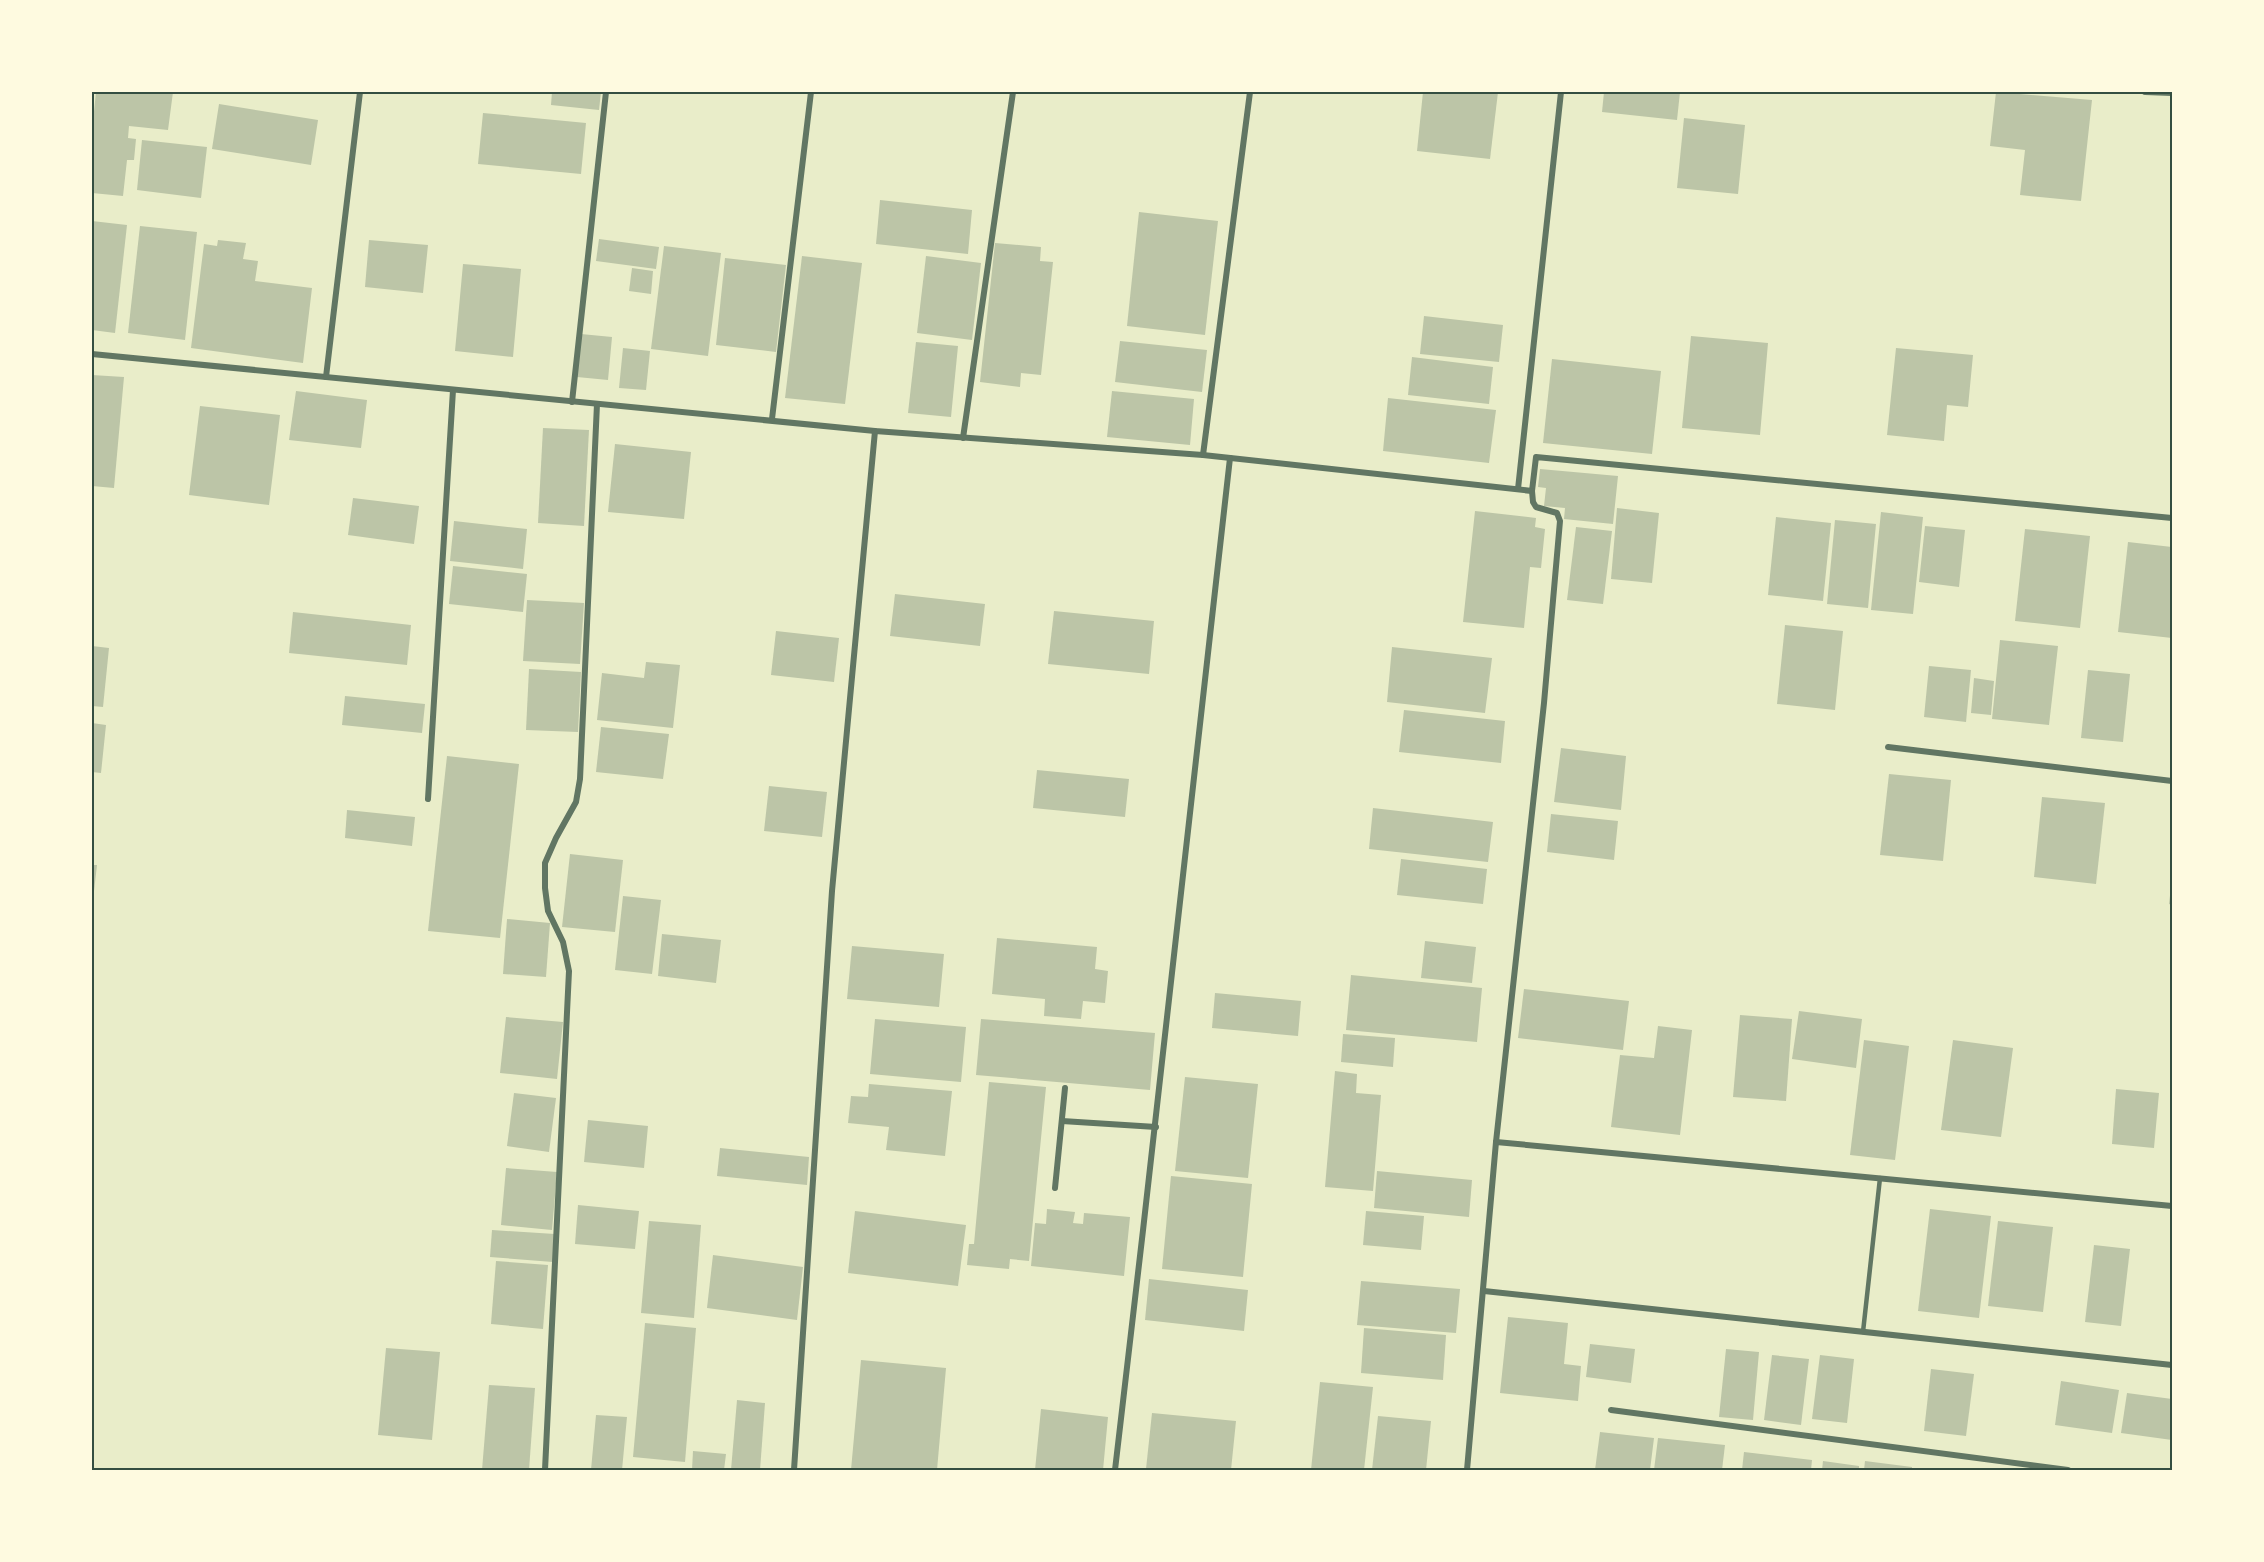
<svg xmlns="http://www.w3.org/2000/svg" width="2264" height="1562" font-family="'Golos Text',sans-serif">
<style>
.building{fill:#bcc5a7}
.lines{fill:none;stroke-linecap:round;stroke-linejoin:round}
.service{stroke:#617663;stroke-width:4.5}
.minor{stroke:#617663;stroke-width:6}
.neatline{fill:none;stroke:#344e41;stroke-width:2}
</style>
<rect width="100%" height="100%" fill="#e9edc9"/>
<g class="building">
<path d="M96,92H173L168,130L129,126L128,138L136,139L134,160H127L123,196L92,193V131Z"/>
<path d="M552,92H601L599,110L551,105Z"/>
<path d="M1423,92H1498L1490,159L1417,151Z"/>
<path d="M1604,92H1680L1677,120L1602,112Z"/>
<path d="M1996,92L2092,100L2081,201L2020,195L2025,150L1990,146Z"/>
<path d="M219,104L318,120L311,165L212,149Z"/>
<path d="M483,113L586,123L581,174L478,164Z"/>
<path d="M1684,118L1745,125L1738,194L1677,188Z"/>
<path d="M142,140L207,147L201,198L137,190Z"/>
<path d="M880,200L972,210L968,254L876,244Z"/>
<path d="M1139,212L1218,221L1205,335L1127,326Z"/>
<path d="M92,221L127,225L115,333L92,330Z"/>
<path d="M140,226L197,232L185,340L128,333Z"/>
<path d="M599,239L659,247L656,269L596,261Z"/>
<path d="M218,240L246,243L243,259L258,261L255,281L312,288L303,363L191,348L204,244L217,246Z"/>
<path d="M369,240L428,245L423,293L365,287Z"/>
<path d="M995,243L1041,247L1040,261L1053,262L1041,375L1021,373L1020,387L980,382Z"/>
<path d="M664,246L721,253L708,356L651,349Z"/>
<path d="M802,256L862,263L845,404L785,398Z"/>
<path d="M926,256L981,263L972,340L917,333Z"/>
<path d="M725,258L786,265L776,352L716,345Z"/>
<path d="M463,264L521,269L513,357L455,351Z"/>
<path d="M632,268L653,271L651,294L629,291Z"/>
<path d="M1424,316L1503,325L1499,362L1420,354Z"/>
<path d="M581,334L612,337L608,380L577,377Z"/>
<path d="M1691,336L1768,343L1760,435L1682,428Z"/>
<path d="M1120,341L1207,350L1202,392L1115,382Z"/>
<path d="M916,342L958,346L951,417L908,413Z"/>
<path d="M623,348L650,351L646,390L619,388Z"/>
<path d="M1896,348L1973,355L1968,407L1947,405L1944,441L1887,435Z"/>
<path d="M1412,357L1493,367L1489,404L1408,395Z"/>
<path d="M1552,359L1661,371L1652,454L1543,443Z"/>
<path d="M92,375L124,377L114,488L92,486Z"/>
<path d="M296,391L367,400L361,448L289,440Z"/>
<path d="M1112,391L1194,399L1190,445L1107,437Z"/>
<path d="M1388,398L1496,410L1489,463L1383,451Z"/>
<path d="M200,406L280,415L269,505L189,495Z"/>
<path d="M543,428L589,430L584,526L538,523Z"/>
<path d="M615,444L691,452L684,519L608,512Z"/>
<path d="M1540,469L1618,476L1613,524L1564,519L1565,508L1544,506L1546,488L1538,487Z"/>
<path d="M353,498L419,506L414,544L348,535Z"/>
<path d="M1617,508L1659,513L1652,583L1611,579Z"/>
<path d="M1475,511L1536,518L1535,527L1545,529L1541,568L1530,567L1524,628L1463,622Z"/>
<path d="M1881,512L1923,517L1913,614L1871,610Z"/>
<path d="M1776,517L1831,523L1823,601L1768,595Z"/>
<path d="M1835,520L1876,524L1868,608L1827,604Z"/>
<path d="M454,521L527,529L523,569L450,561Z"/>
<path d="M1925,526L1965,530L1959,587L1919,582Z"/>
<path d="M1576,527L1612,531L1603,604L1567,600Z"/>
<path d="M2025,529L2090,536L2080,628L2015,621Z"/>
<path d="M2128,542L2172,547V638L2118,632Z"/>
<path d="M453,566L527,574L523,612L449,604Z"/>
<path d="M895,594L985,604L980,646L890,636Z"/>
<path d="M527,600L584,603L580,664L523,661Z"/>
<path d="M1054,611L1154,621L1149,674L1048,664Z"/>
<path d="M293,612L411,625L407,665L289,653Z"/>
<path d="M1785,625L1843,631L1835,710L1777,704Z"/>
<path d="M776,631L839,638L834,682L771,675Z"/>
<path d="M2000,640L2058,646L2049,725L1992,719Z"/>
<path d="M92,646L109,648L103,707L92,706Z"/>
<path d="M1392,647L1492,658L1485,713L1387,702Z"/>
<path d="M646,662L680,665L673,728L597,720L602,673L644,678Z"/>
<path d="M1929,666L1971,670L1966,722L1924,717Z"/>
<path d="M529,669L581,672L578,732L526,730Z"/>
<path d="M2088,670L2130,674L2123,742L2081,738Z"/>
<path d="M1974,678L1994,681L1991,715L1971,713Z"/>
<path d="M345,696L425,704L422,733L342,725Z"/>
<path d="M1404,710L1505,721L1501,763L1399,752Z"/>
<path d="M92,723L106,725L101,773L92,772Z"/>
<path d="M601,727L669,734L663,779L596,772Z"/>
<path d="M1561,748L1626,756L1621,810L1554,802Z"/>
<path d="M447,756L519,764L500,938L428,931Z"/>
<path d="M1037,770L1129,779L1125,817L1033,808Z"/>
<path d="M1889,774L1951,780L1943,861L1880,855Z"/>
<path d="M769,786L827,792L822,837L764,831Z"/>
<path d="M2042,797L2105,803L2096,884L2034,877Z"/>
<path d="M1373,808L1493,822L1488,862L1369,849Z"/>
<path d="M347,810L415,817L412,846L345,838Z"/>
<path d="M1551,814L1618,821L1614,860L1547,852Z"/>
<path d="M570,854L623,860L615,932L562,927Z"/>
<path d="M1401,859L1487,869L1483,904L1397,895Z"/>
<path d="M92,865H97L93,900H92Z"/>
<path d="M2171,887H2172V905L2169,904Z"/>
<path d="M623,896L661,900L652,974L615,970Z"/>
<path d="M507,919L550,923L546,977L503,974Z"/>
<path d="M662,934L721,940L716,983L658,976Z"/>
<path d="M997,938L1097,947L1095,969L1108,971L1105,1003L1083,1001L1081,1019L1044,1016L1045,999L992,994Z"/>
<path d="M1425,941L1476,947L1472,983L1421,978Z"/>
<path d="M852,946L944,954L939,1007L847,999Z"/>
<path d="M1351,975L1482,988L1477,1042L1346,1030Z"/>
<path d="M1524,989L1629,1001L1623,1050L1518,1038Z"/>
<path d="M1215,993L1301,1001L1298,1036L1212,1028Z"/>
<path d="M1799,1011L1862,1019L1856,1068L1792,1059Z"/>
<path d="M1740,1015L1792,1019L1786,1101L1733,1097Z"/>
<path d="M506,1017L563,1022L557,1079L500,1073Z"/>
<path d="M875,1019L966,1027L961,1082L870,1074Z"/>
<path d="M981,1019L1155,1033L1150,1090L976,1075Z"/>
<path d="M1658,1026L1692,1030L1680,1135L1611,1127L1620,1055L1654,1058Z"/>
<path d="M1343,1034L1395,1038L1393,1067L1341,1062Z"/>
<path d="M1864,1040L1909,1046L1895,1160L1850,1155Z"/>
<path d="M1953,1040L2013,1048L2001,1137L1941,1130Z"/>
<path d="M1335,1071L1357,1074L1356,1093L1381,1095L1373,1191L1325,1187Z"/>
<path d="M1185,1077L1258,1084L1248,1178L1175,1171Z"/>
<path d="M989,1082L1046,1087L1029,1261L1010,1259L1009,1269L967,1265L969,1244H974Z"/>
<path d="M869,1084L952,1091L945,1156L886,1150L889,1127L848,1123L851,1096L868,1097Z"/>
<path d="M2116,1089L2159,1093L2154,1148L2112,1144Z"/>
<path d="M514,1093L556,1098L549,1152L507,1146Z"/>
<path d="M588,1120L648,1126L644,1168L584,1162Z"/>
<path d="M720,1148L809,1157L807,1185L717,1176Z"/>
<path d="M506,1168L557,1172L552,1230L501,1225Z"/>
<path d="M1377,1171L1472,1180L1469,1217L1374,1208Z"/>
<path d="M1171,1176L1252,1184L1243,1277L1162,1269Z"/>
<path d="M578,1205L639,1211L635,1249L575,1244Z"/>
<path d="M1047,1209L1075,1212L1073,1223L1083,1224L1084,1213L1130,1217L1124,1276L1031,1266L1035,1223L1046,1224Z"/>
<path d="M1930,1209L1991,1216L1979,1318L1918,1311Z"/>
<path d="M855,1211L966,1225L958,1286L848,1273Z"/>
<path d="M1366,1211L1424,1216L1421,1250L1363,1245Z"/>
<path d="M649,1221L701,1225L694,1318L641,1313Z"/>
<path d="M1998,1221L2053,1227L2043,1312L1988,1306Z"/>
<path d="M492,1230L555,1234L553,1262L490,1257Z"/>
<path d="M2094,1245L2130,1249L2121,1326L2085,1322Z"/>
<path d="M713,1255L803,1267L797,1320L707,1308Z"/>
<path d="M496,1261L548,1265L543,1329L491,1324Z"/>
<path d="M1149,1279L1248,1290L1244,1331L1145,1320Z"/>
<path d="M1361,1281L1460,1289L1456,1333L1357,1325Z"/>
<path d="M1508,1317L1568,1323L1564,1364L1581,1366L1578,1401L1500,1393Z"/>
<path d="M645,1323L696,1328L685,1462L633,1457Z"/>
<path d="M1364,1328L1446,1335L1443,1380L1361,1373Z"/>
<path d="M1590,1344L1635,1349L1631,1383L1586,1377Z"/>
<path d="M386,1348L440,1352L432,1440L378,1435Z"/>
<path d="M1726,1349L1759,1352L1753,1420L1719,1417Z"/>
<path d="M1772,1355L1809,1359L1801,1425L1764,1420Z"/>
<path d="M1820,1355L1854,1359L1847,1423L1812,1419Z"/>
<path d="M861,1360L946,1368L937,1470H851Z"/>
<path d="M1931,1369L1974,1374L1966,1436L1924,1431Z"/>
<path d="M2061,1381L2119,1390L2112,1433L2055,1425Z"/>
<path d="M1320,1382L1373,1387L1364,1470H1311Z"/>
<path d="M489,1385L535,1388L529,1470H482Z"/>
<path d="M2127,1393L2172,1399V1440L2121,1433Z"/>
<path d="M737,1400L765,1403L760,1470H731Z"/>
<path d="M1041,1409L1108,1417L1103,1470H1035Z"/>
<path d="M1152,1413L1236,1421L1231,1470L1146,1469Z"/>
<path d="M596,1415L627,1417L622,1470H591Z"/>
<path d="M1378,1416L1431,1421L1426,1470H1372Z"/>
<path d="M1600,1432L1654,1438L1650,1470H1595Z"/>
<path d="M1658,1438L1725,1445L1722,1470H1654Z"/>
<path d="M693,1451L726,1454L724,1470H692Z"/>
<path d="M1744,1452L1812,1460L1811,1470H1742Z"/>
<path d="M1823,1461L1859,1466V1470H1822Z"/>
<path d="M1865,1461L1912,1467V1470H1864Z"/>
</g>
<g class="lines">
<path class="service" d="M1863,1332L1880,1178"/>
<g class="minor">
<path d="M2145,92L2172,93"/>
<path d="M92,354L875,431L1203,455L1532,491L1536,457L2172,518"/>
<path d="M326,377L360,92"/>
<path d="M572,402L606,92"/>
<path d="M772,419L811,92"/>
<path d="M963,438L1013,92"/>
<path d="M1203,455L1250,92"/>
<path d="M1518,489L1561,92"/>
<path d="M1888,747L2172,781"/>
<path d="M428,799L453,390"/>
<path d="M1062,1121L1156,1127"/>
<path d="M1496,1142L2172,1206"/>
<path d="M1055,1188L1065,1088"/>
<path d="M1484,1291L2172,1365"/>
<path d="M1611,1410L2068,1470"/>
<path d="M545,1470L569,971L563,942L548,911L545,888V863L556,838L576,802L580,779L597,404"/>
<path d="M794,1470L832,891L875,431"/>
<path d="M1115,1470C1155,1133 1192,796 1230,458"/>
<path d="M1467,1470L1496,1142L1544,703L1560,521L1557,513L1536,507L1533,502L1532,491"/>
</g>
</g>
<rect width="2264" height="1562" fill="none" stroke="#fefae0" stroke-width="186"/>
<rect x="93" y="93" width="2078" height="1376" class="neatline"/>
</svg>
